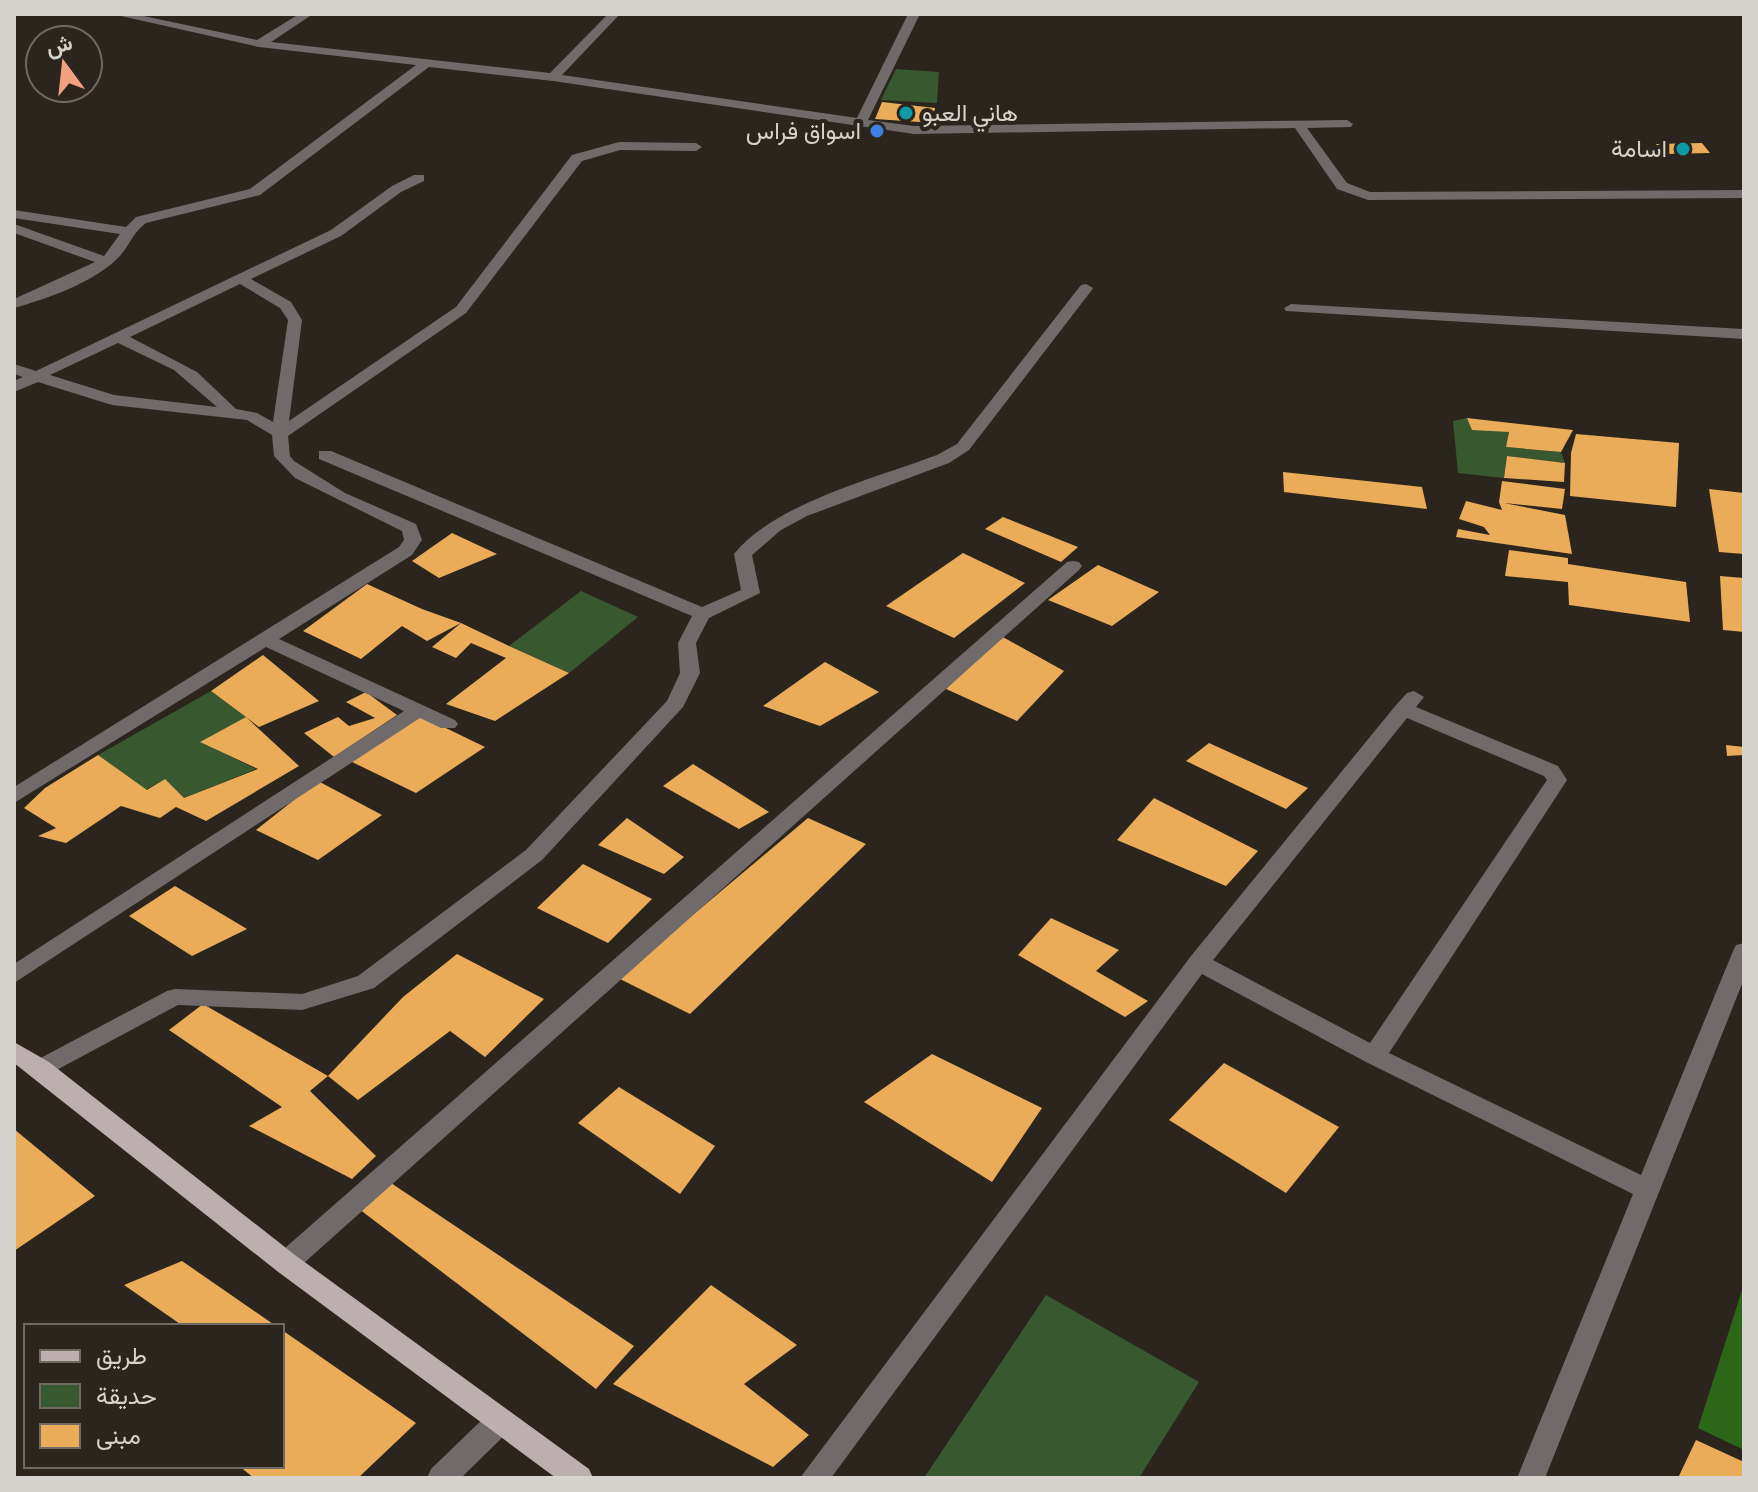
<svg xmlns="http://www.w3.org/2000/svg" width="1758" height="1492" font-family="'Exo 2',Vazirmatn,sans-serif">
<style>
.green{fill:#38592f}
.forest{fill:#2c6619}
.building{fill:#eaac58}
.lines{fill:none;stroke-linecap:round;stroke-linejoin:round}
.minor{fill:#706a6b;fill-rule:evenodd}
.major{fill:#bbafb0;fill-rule:evenodd}
.culture-dot{fill:#0f9aa8;stroke:#2b251e;stroke-width:3}
.shop-dot{fill:#3f7fe0;stroke:#2b251e;stroke-width:3}
.labels{text-anchor:middle;stroke-width:8;stroke-linejoin:round;paint-order:stroke}
.far-poi-label{font-size:24px;fill:#d6d2cd;stroke:#2b251e;text-anchor:end}
</style>
<rect width="100%" height="100%" fill="#2b251e"/>
<g class="green">
<path d="M896,69L939,72L937,103L881,100Z"/>
<path d="M1467,418L1509,432L1506,447L1561,452L1565,463L1507,456L1504,478L1458,473L1453,421Z"/>
<path d="M581,591L638,617L569,673L509,646Z"/>
<path d="M211,691L246,717L201,742L256,769L184,798L165,779L146,790L98,755Z"/>
<path d="M1046,1295L1199,1382L1139,1478H924Z"/>
</g>
<path class="forest" d="M1744,1284V1450L1698,1428Z"/>
<g class="building">
<path d="M882,102L935,108L934,123L875,119Z"/>
<path d="M1702,143L1710,153L1664,154L1656,144Z"/>
<path d="M1467,418L1573,430L1561,452L1506,447L1509,432L1472,430Z"/>
<path d="M1576,434L1679,443L1676,507L1570,496L1571,453Z"/>
<path d="M1507,456L1565,463L1564,482L1504,478Z"/>
<path d="M1283,472L1422,487L1427,509L1284,492Z"/>
<path d="M1502,481L1565,489L1562,509L1504,503L1565,515L1572,554L1456,537L1458,529L1490,535L1484,527L1459,519L1466,501L1502,510L1499,502Z"/>
<path d="M1709,489L1744,493V554L1719,552Z"/>
<path d="M1003,517L1078,547L1061,562L985,529Z"/>
<path d="M452,533L497,554L439,578L412,561Z"/>
<path d="M1509,550L1568,558V564L1686,582L1690,622L1569,605L1568,582L1505,576Z"/>
<path d="M963,553L1025,583L954,638L886,606Z"/>
<path d="M1098,565L1159,592L1112,626L1048,600Z"/>
<path d="M1720,576L1744,578V632L1723,630Z"/>
<path d="M367,584L422,609L461,623L427,641L402,626L361,659L303,631Z"/>
<path d="M461,623L509,646L569,673L495,721L446,704L506,658L471,643L456,658L432,647Z"/>
<path d="M1001,636L1064,671L1017,721L946,689Z"/>
<path d="M263,655L319,701L259,727L246,717L299,766L206,821L176,807L160,818L121,806L66,843L38,836L56,828L24,808L45,788L98,755L147,790L165,779L184,798L258,769L200,742L246,717L211,691Z"/>
<path d="M825,662L879,692L820,726L763,706Z"/>
<path d="M366,692L397,715L334,757L304,733L338,717L349,726L375,718L346,702Z"/>
<path d="M419,715L485,747L416,793L350,761Z"/>
<path d="M1209,743L1308,788L1286,809L1186,761Z"/>
<path d="M1726,745L1744,747V755L1727,756Z"/>
<path d="M693,764L769,812L739,829L663,786Z"/>
<path d="M318,781L382,815L318,860L256,830Z"/>
<path d="M1154,798L1258,851L1226,886L1117,840Z"/>
<path d="M627,818L684,857L664,874L598,845Z"/>
<path d="M808,818L866,844L690,1014L618,978Z"/>
<path d="M583,864L652,899L608,943L537,908Z"/>
<path d="M175,886L247,929L192,956L129,916Z"/>
<path d="M1051,918L1119,950L1096,971L1148,1001L1125,1017L1018,955Z"/>
<path d="M457,954L544,999L485,1057L450,1031L358,1100L328,1076L403,997Z"/>
<path d="M203,1004L328,1076L310,1091L376,1156L352,1179L249,1126L282,1107L169,1030Z"/>
<path d="M932,1054L1042,1108L992,1182L864,1102Z"/>
<path d="M1224,1063L1339,1127L1286,1193L1169,1120Z"/>
<path d="M619,1087L715,1146L680,1194L578,1123Z"/>
<path d="M14,1129L95,1196L14,1251Z"/>
<path d="M391,1183L634,1346L596,1389L359,1209Z"/>
<path d="M182,1261L276,1326H183L124,1285Z"/>
<path d="M711,1285L797,1345L744,1384L809,1435L773,1467L613,1384Z"/>
<path d="M282,1330L416,1423L358,1478H254L239,1466H282Z"/>
<path d="M1696,1440L1744,1462V1478H1678Z"/>
</g>
<g class="lines">
<g class="minor">
<path d="M112,14H134L257,40L299,14H313L271,42L550,73L608,14H620L562,75L857,118L908,14H920L868,120L914,126L1347,120L1353,124L1351,127L1307,128L1347,183L1370,192L1744,190V198L1368,200L1337,189L1295,128L914,134L553,81L429,67L260,195L146,223C133,232 129,247 118,258C94,282 47,299 14,308V299L95,262L14,233V224L104,256L120,234L14,218V210L126,227L136,217L250,189L416,65L259,47Z"/>
<path d="M619,142L696,143L702,147L696,151L620,150L582,161L466,313L288,436L290,456L294,461L345,493L416,524L422,540L412,555L279,639L455,720L458,724L455,728H441L420,718L14,983V964L404,711L266,647L14,803V787L399,547L404,540L402,531L295,478L274,456L272,435L247,420L112,405L38,382L14,392V381L23,377L14,374V364L36,371L331,230L392,186L414,175H424V181L401,192L341,236L251,279L291,302L302,320L289,421L456,307L572,155ZM240,284L280,308L288,320L273,422L257,413L236,409L197,372L130,337ZM118,343L174,370L217,407L114,395L50,375Z"/>
<path d="M1086,284L1093,288L1091,291L969,450L949,463L807,516L781,530L752,555L760,593L709,618L696,643L700,673L683,707L542,860L374,988L302,1010L178,1005L49,1074L41,1077L33,1074L29,1068L33,1062L167,991L175,989L302,994L358,976L526,850L667,701L680,673L678,643L692,616L319,459V451H331L702,607L741,590L734,554C775,503 876,478 937,455L957,444L1081,285Z"/>
<path d="M1291,304L1744,329V339L1286,311L1284,308Z"/>
<path d="M1073,561L1079,562L1082,566L1079,570L295,1271L286,1274L277,1271L273,1263L277,1255L1067,562Z"/>
<path d="M1414,691L1424,697L1416,707L1558,766L1567,780L1389,1053L1641,1175L1733,951L1736,945L1744,943V979L1545,1478H1517L1633,1194L1366,1062L1202,974L831,1478H800L1191,956L1396,705L1407,693ZM1407,718L1544,776L1547,780L1370,1043L1213,960Z"/>
<path d="M500,1409L510,1412L514,1421L510,1430L461,1478H427L431,1469L490,1412Z"/>
</g>
<path class="major" d="M14,1042L49,1062L295,1255L589,1469L593,1478H556L277,1271L14,1063Z"/>
</g>
<g class="culture-dot">
<circle cx="906" cy="113" r="8"/>
<circle cx="1683" cy="149" r="8"/>
</g>
<circle class="shop-dot" cx="877" cy="131" r="8"/>
<g class="labels">
<g class="far-poi-label">
<text x="922" y="121" text-anchor="start">هاني العبو</text>
<text x="861" y="139">اسواق فراس</text>
<text x="1667" y="157">اسامة</text>
</g>
</g>
<rect width="1758" height="1492" fill="none" stroke="#d6d2cd" stroke-width="32"/>
<rect x="24" y="1324" width="260" height="144" fill="#2b251e" stroke="#6f6a64" stroke-width="2"/>
<rect x="40" y="1350" width="40" height="12" fill="#bbafb0" stroke="#6f6a64" stroke-width="2"/>
<text x="96" y="1364" font-size="24" fill="#d6d2cd">طريق</text>
<rect x="40" y="1384" width="40" height="24" fill="#38592f" stroke="#6f6a64" stroke-width="2"/>
<text x="96" y="1404" font-size="24" fill="#d6d2cd">حديقة</text>
<rect x="40" y="1424" width="40" height="24" fill="#eaac58" stroke="#6f6a64" stroke-width="2"/>
<text x="96" y="1444" font-size="24" fill="#d6d2cd">مبنى</text>
<g transform="translate(64 64) rotate(345)"><circle r="38" fill="#2b251e" stroke="#6f6a64" stroke-width="2"/>
<path d="M0-6L14 30L0 20L-14 30Z" fill="#f2a07f"/>
<text y="-12" font-size="22" font-weight="bold" text-anchor="middle" fill="#d6d2cd">ش</text>
</g>
</svg>
